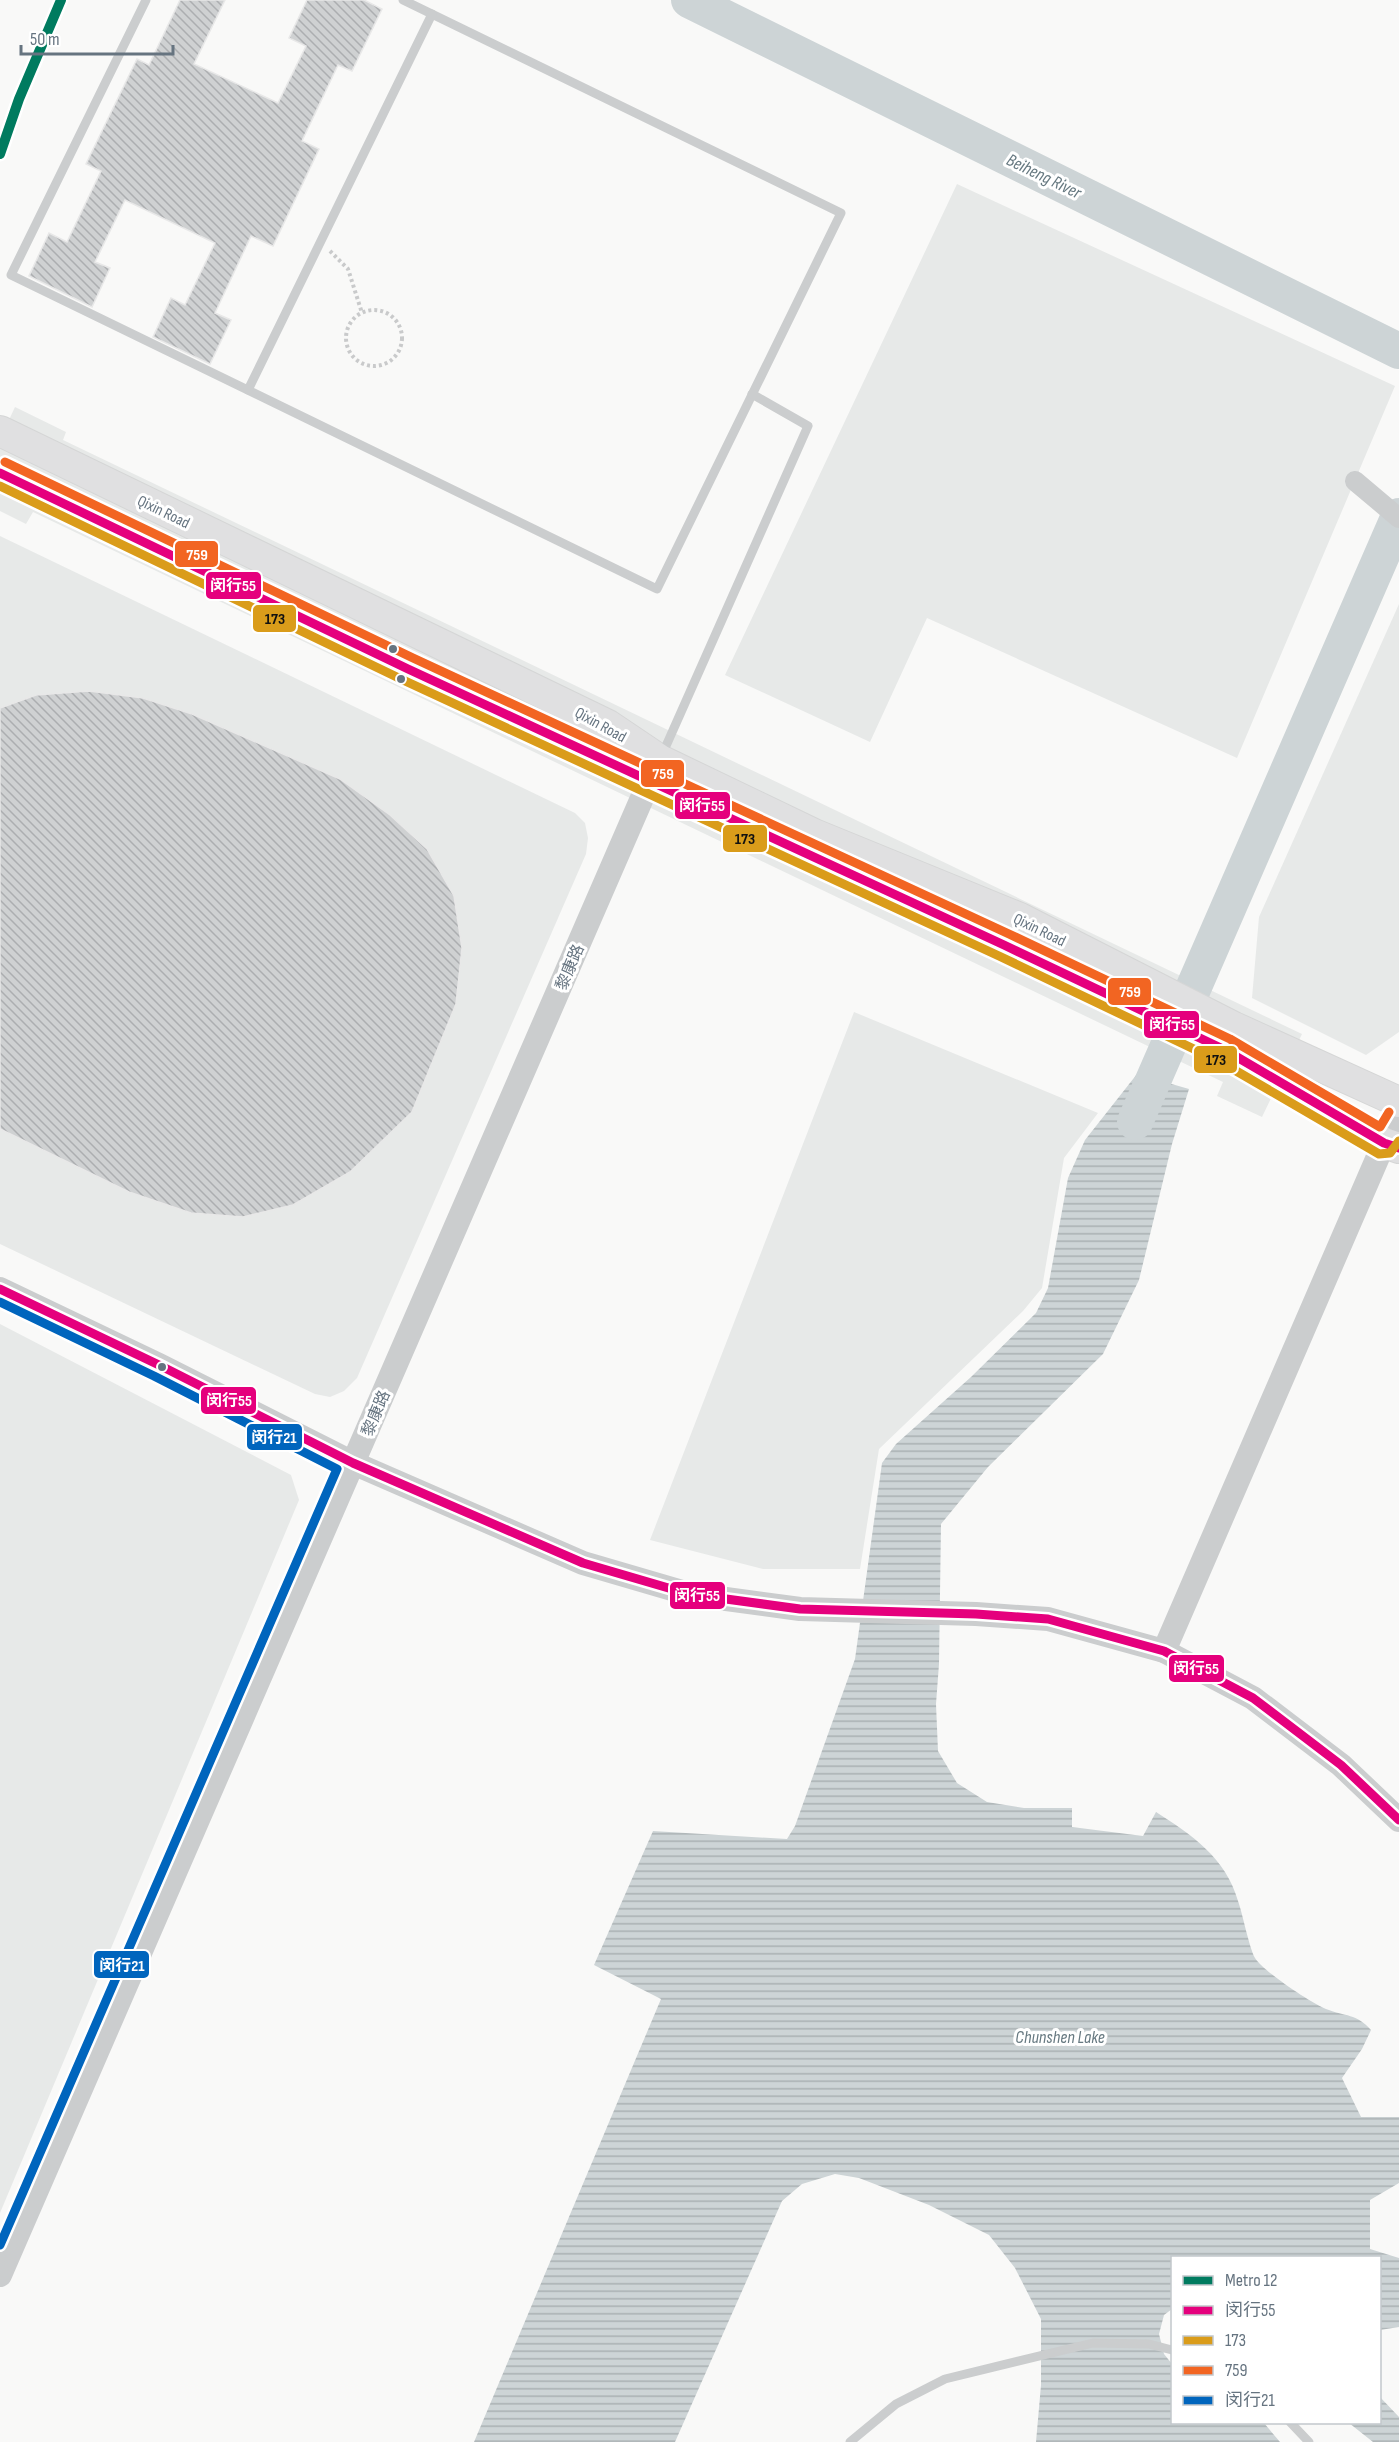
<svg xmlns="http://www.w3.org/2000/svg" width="1399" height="2442" font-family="'Sofia Sans Condensed','Noto Sans SC',sans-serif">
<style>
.built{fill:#e7e9e8}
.water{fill:url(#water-rules)}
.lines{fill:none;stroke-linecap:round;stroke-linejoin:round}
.river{stroke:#cdd4d6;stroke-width:36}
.building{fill:url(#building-back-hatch);stroke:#e8e8e8;stroke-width:1.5}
.primary-casing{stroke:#d5d6d6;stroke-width:32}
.path{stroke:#c9cacb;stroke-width:4;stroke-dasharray:3 3;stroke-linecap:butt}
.service{stroke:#cbcdce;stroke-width:9}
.minor{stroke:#cbcdce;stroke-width:20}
.tertiary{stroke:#cbcdce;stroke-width:24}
.primary{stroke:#e0e0e1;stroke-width:30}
.bus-1-casing{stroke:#fff;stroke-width:14}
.bus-2-casing{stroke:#fff;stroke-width:14}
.bus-3-casing{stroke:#fff;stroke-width:14}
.bus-4-casing{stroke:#fff;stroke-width:14}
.bus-1{stroke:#e5007d;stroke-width:9}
.bus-2{stroke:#da9c1a;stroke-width:9}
.bus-3{stroke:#f26522;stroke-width:9}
.bus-4{stroke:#0065bd;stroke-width:9}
.metro-1-casing{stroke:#fff;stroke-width:15}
.metro-1{stroke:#007b5f;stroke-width:10}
.bus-dot{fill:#667480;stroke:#fff;stroke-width:2}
.labels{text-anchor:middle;stroke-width:6;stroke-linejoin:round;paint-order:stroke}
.street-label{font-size:16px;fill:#667480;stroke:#fff}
.water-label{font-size:18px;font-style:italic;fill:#677981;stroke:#fff}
.line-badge{stroke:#fff;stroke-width:2}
.badge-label{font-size:16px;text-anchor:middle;font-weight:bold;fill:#fff}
.pale-badge-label{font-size:16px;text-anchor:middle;font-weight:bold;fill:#111}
</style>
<defs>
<pattern id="water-rules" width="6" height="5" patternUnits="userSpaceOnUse" patternTransform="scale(1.5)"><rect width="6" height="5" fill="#cdd4d6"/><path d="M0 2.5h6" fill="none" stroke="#aab1b3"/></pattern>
<pattern id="building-back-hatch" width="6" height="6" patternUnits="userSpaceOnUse" patternTransform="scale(1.5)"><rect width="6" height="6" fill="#cfd1d2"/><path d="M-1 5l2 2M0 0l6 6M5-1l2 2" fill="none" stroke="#acaeb0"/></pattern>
</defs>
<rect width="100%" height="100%" fill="#f9f9f8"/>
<g class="built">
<path d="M957,184L1395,386L1237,758L927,618L870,742L725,675Z"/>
<path d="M15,407L66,432L63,440L1302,1034L1262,1117L1217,1096L1223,1082L33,512L26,524L0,511V439Z"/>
<path d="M0,536L575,813L585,823L588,838L586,854L357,1378L344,1391L330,1397L315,1394L0,1244Z"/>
<path d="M1399,604V1032L1366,1055L1252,998L1259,917Z"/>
<path d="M854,1012L1098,1113L1064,1158L1042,1288L1023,1311L879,1449L860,1569H763L650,1540Z"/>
<path d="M0,1324L291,1475L299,1500L0,2213Z"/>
</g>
<g class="water">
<path d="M1137,1074L1189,1089L1172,1144L1139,1280L1103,1354L988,1467L941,1524L939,1664L936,1704L938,1751L957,1783L987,1802L1024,1808H1072V1827L1143,1836L1156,1812C1191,1834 1226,1858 1238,1901C1243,1915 1249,1947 1255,1958C1264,1972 1311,2003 1326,2009C1346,2017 1356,2013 1371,2030L1362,2049L1342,2078L1361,2117H1399V2183L1370,2200V2249L1399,2258V2327L1380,2330V2258H1172V2309L1164,2315L1159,2334L1164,2354L1172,2364V2422L1264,2423L1280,2442H1036L1041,2385V2319L1015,2268L989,2235L929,2205L859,2178L835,2174L802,2184L782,2201L675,2442H474L661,1999L594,1965L653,1831L787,1839L795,1826L855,1659L882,1463L896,1444L971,1377L1036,1313L1048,1288L1068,1178L1085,1140Z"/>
<path d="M1380,2397L1399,2417V2442H1373L1349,2423L1380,2422Z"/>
</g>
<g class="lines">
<g class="river">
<path d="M689,0L1399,351"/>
<path d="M1135,1122L1399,516"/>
</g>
</g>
<g class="building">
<path d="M180,0H225L194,64L278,103L306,46L289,38L307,0H364L382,9L352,71L338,65L302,141L319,149L273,246L251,236L215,313L231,320L210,364L153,337L171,298L185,305L215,243L125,200L95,262L110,268L92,307L29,276L49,233L67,242L101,171L86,164L137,59L149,65Z"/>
<path d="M89,691L143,698L192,714L340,779L390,815L427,849L454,896L462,948L456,1004L412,1112L350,1172L293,1205L243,1217L191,1213L129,1192L0,1129V708L36,695Z"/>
</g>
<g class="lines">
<g class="primary-casing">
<g id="primary">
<path d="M0,431L608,725L660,760L814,834L1020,918L1234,1027L1399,1102"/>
<path d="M0,473L408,669L1004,945L1225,1050L1384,1143L1399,1148"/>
</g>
</g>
<g class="path">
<path d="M330,251L348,269L362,313"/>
<circle cx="374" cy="338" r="28"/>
</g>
<g class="service">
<path d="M146,0L11,275L657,589L841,213L403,0"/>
<path d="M248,390L432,14"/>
<path d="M662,755L808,426L752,394"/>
<path d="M1290,2422L1309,2442"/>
<path d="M850,2442L896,2404L945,2379L1093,2343L1149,2344L1172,2350"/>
</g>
<path class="minor" d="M1355,481L1399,518"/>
<g class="tertiary">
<path d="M0,1289L159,1365L353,1463L583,1563L689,1594L800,1609L976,1614L1048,1619L1164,1651L1253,1698L1341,1765L1399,1820"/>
<path d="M1164,1651L1384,1143L1399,1118"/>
<path d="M0,2275L649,782"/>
</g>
<use href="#primary" class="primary"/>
<g class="bus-1-casing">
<g id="bus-1">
<path d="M0,473L408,669L1004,945L1225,1050L1384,1143L1399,1148"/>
<path d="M0,1289L159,1365L353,1463L583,1563L689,1594L800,1609L976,1614L1048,1619L1164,1651L1253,1698L1341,1765L1399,1820"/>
</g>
</g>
<g class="bus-2-casing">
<path id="bus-2" d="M0,486L403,680L999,956L1219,1061L1379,1154L1390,1153L1399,1141"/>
</g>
<g class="bus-3-casing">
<path id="bus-3" d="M5,462L413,658L1009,934L1230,1039L1380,1127L1389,1112"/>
</g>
<g class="bus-4-casing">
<path id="bus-4" d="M0,1302L154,1376L337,1469L0,2245"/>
</g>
<use href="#bus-1" class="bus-1"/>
<use href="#bus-2" class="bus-2"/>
<use href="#bus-3" class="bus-3"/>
<use href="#bus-4" class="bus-4"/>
<g class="metro-1-casing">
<path id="metro-1" d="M0,154L19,99L61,0"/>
</g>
<use href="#metro-1" class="metro-1"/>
</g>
<g class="bus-dot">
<circle cx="393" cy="649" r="5"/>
<circle cx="401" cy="679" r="5"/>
<circle cx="162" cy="1367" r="5"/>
</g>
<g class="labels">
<g class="street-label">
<text transform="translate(164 511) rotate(26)" y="6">Qixin Road</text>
<text transform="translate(601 724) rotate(29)" y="6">Qixin Road</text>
<text transform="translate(1040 929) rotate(26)" y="6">Qixin Road</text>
<text transform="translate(569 967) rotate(-67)" y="6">黎康路</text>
<text transform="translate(375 1413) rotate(-67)" y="6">黎康路</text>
</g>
<g class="water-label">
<text transform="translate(1044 176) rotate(26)" y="6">Beiheng River</text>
<text x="1060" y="2043">Chunshen Lake</text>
</g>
</g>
<g class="line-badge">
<rect x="174" y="540" width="45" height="28" rx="6" fill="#f26522"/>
<rect x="205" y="571" width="57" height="29" rx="6" fill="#e5007d"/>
<rect x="252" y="604" width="45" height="29" rx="6" fill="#da9c1a"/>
<rect x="640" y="759" width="45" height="29" rx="6" fill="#f26522"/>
<rect x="674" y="791" width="57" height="29" rx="6" fill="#e5007d"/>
<rect x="722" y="824" width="46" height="29" rx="6" fill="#da9c1a"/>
<rect x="1107" y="977" width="45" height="29" rx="6" fill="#f26522"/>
<rect x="1143" y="1010" width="57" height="29" rx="6" fill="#e5007d"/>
<rect x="1193" y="1045" width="45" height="29" rx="6" fill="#da9c1a"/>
<rect x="200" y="1386" width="57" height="29" rx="6" fill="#e5007d"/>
<rect x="246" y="1423" width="57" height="28" rx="6" fill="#0065bd"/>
<rect x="669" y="1581" width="57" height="29" rx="6" fill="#e5007d"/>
<rect x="1168" y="1654" width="57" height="29" rx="6" fill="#e5007d"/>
<rect x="93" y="1950" width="57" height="29" rx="6" fill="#0065bd"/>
</g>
<g class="badge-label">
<text x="197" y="560">759</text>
<text x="233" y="591">闵行55</text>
<text x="663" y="779">759</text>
<text x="702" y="811">闵行55</text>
<text x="1130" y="997">759</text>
<text x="1172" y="1030">闵行55</text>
<text x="229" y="1406">闵行55</text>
<text x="274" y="1443">闵行21</text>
<text x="697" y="1601">闵行55</text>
<text x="1196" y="1674">闵行55</text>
<text x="122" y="1971">闵行21</text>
</g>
<g class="pale-badge-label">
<text x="275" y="624">173</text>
<text x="745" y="844">173</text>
<text x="1216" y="1065">173</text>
</g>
<rect x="1171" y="2256" width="210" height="168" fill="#ffffff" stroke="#c2c7cc" stroke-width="1.5"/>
<rect x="1183" y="2276" width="30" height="9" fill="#007b5f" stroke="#c2c7cc" stroke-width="1.5"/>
<text x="1225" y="2286" font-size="18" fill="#667480">Metro 12</text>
<rect x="1183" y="2306" width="30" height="9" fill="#e5007d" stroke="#c2c7cc" stroke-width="1.5"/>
<text x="1225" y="2316" font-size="18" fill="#667480">闵行55</text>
<rect x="1183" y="2336" width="30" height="9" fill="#da9c1a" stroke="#c2c7cc" stroke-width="1.5"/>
<text x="1225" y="2346" font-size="18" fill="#667480">173</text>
<rect x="1183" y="2366" width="30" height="9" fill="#f26522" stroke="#c2c7cc" stroke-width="1.5"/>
<text x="1225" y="2376" font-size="18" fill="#667480">759</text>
<rect x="1183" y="2396" width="30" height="9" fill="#0065bd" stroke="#c2c7cc" stroke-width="1.5"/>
<text x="1225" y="2406" font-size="18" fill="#667480">闵行21</text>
<path d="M21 45v9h152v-9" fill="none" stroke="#667480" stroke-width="3"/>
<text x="30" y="45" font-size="18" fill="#667480" stroke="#ffffff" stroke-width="4.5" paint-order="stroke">50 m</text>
</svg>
